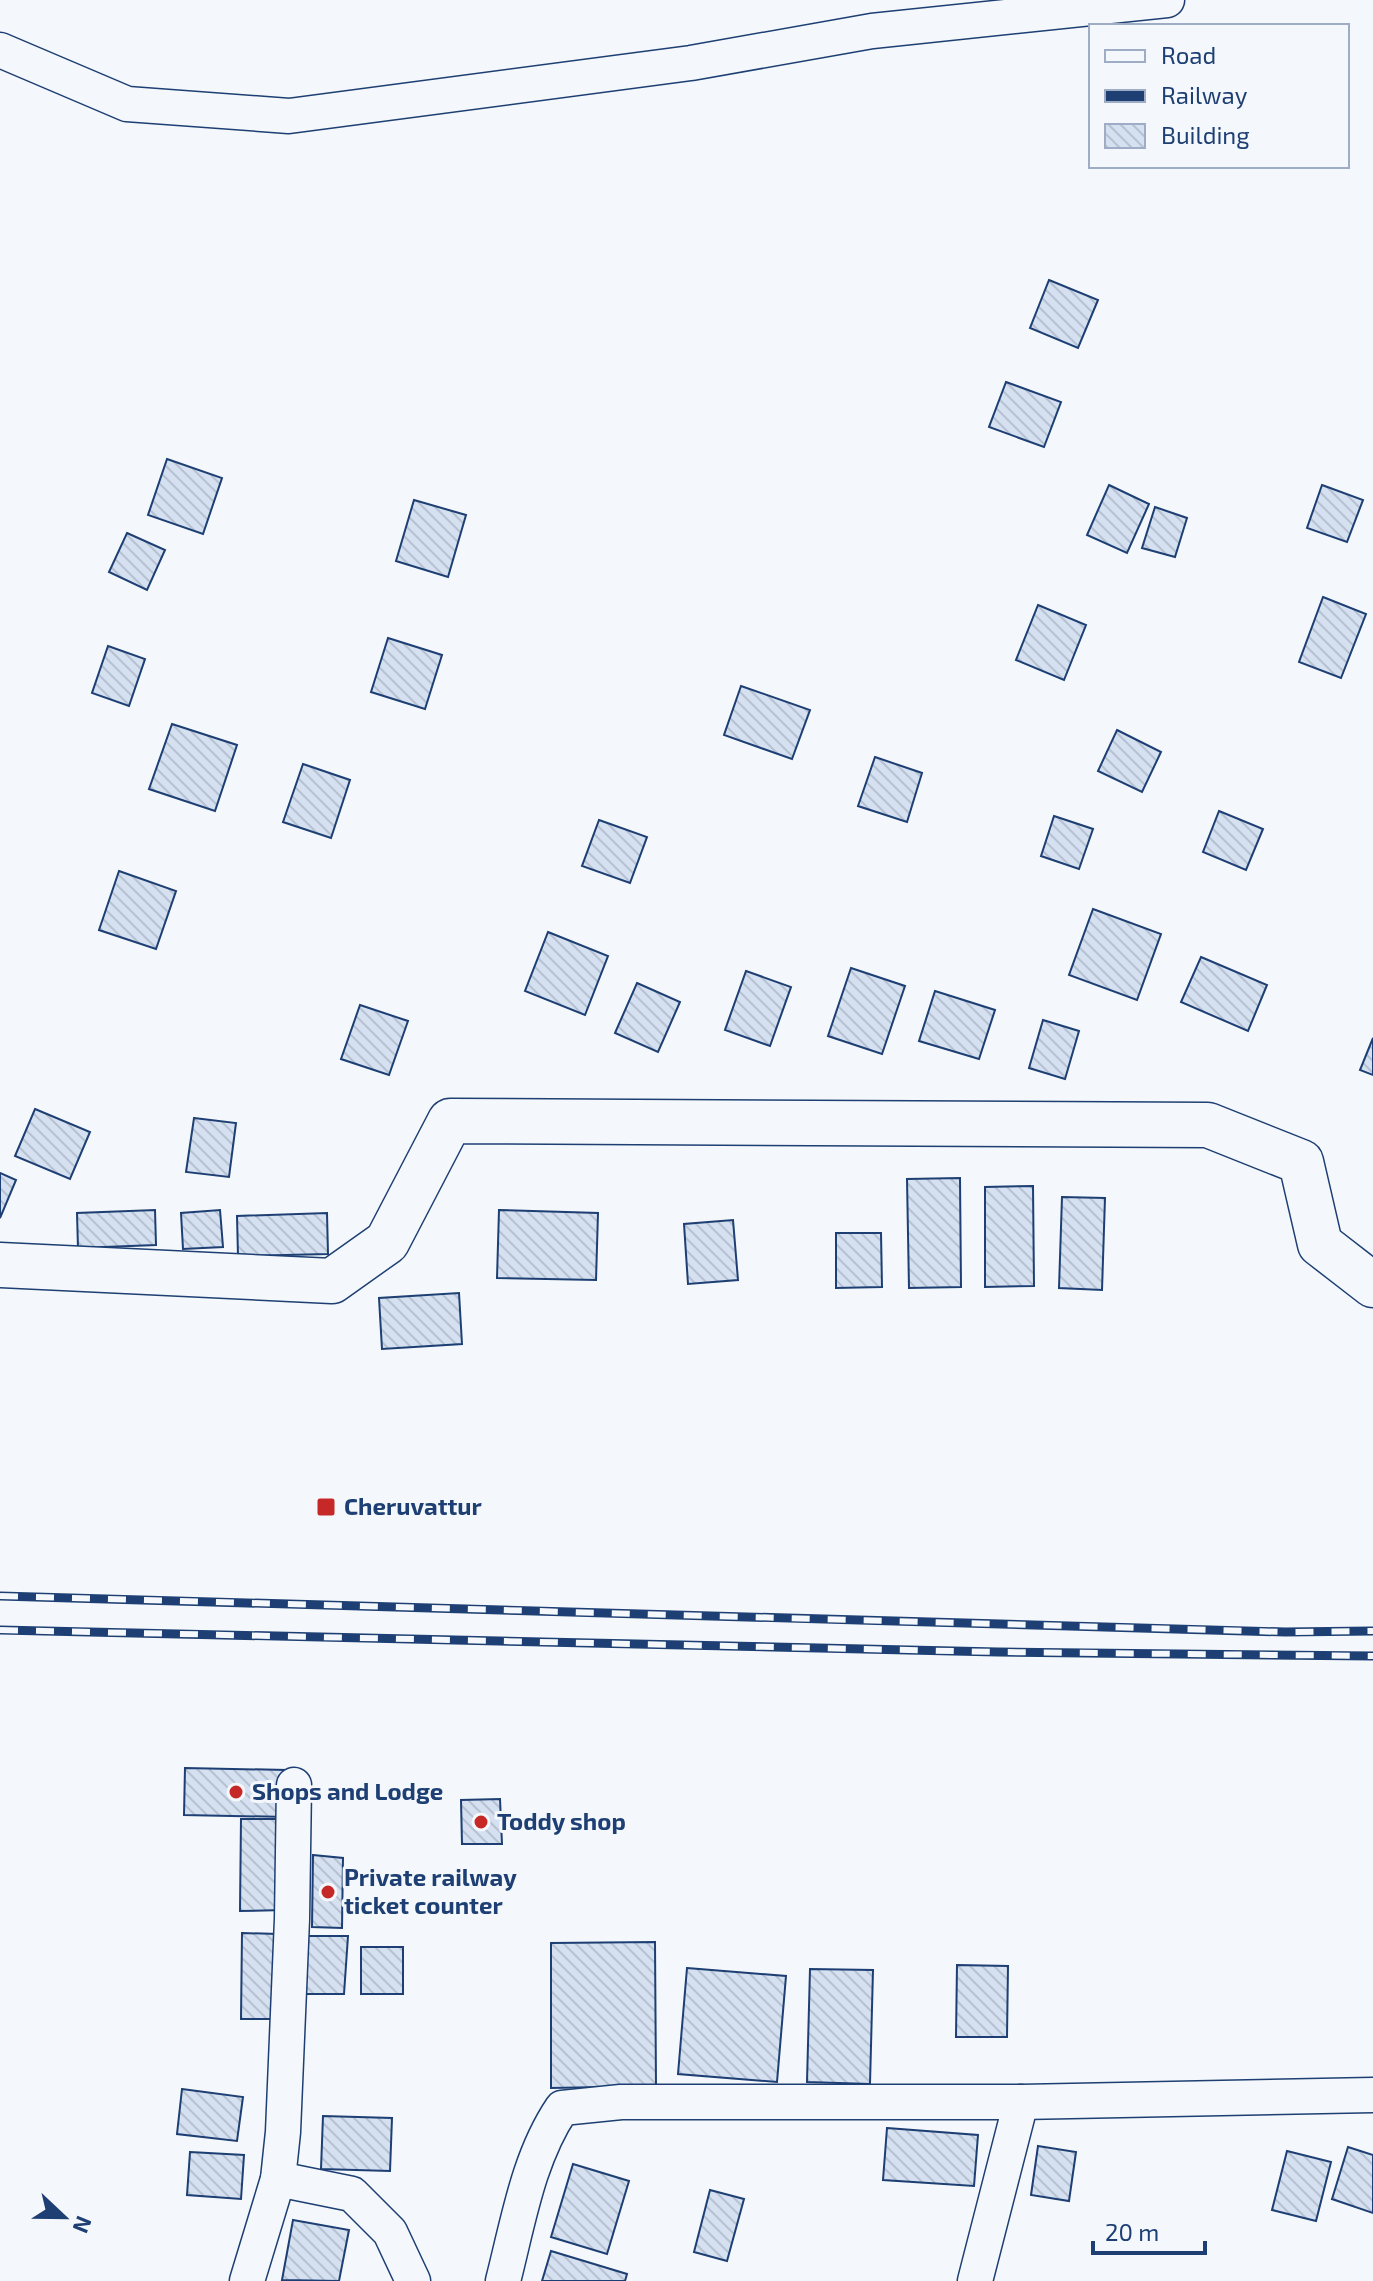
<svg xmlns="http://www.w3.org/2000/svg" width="1373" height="2281" font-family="'Exo 2',sans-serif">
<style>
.building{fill:url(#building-back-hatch);stroke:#1d3f73;stroke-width:2}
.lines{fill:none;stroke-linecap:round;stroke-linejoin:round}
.street-casing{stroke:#1d3f73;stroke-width:37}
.secondary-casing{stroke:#1d3f73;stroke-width:47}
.street{stroke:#f4f7fb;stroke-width:34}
.secondary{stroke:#f4f7fb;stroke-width:44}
.rail-casing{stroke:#1d3f73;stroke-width:9}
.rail{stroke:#f4f7fb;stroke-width:6;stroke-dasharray:18;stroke-linecap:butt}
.poi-dot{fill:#c62828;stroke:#f4f7fb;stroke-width:3}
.labels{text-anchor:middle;stroke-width:6;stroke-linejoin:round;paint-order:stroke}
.poi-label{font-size:24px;font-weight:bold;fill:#1d3f73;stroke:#f4f7fb;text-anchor:start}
</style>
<defs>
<pattern id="building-back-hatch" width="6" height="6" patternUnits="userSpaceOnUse" patternTransform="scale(2)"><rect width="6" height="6" fill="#d5e0f0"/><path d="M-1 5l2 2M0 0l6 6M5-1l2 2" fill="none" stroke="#b6c1d1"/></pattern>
</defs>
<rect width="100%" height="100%" fill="#f4f7fb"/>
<g class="building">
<path d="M1049,280L1098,300L1078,348L1030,328Z"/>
<path d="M1006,382L1061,402L1044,447L989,427Z"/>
<path d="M167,459L222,478L203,534L148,515Z"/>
<path d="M1109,485L1149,504L1127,553L1087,535Z"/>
<path d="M1322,485L1363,500L1347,542L1307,528Z"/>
<path d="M414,500L466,515L448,577L396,561Z"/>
<path d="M1155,507L1187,518L1175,557L1142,548Z"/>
<path d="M127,533L165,550L147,590L109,572Z"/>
<path d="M1323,597L1366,614L1341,678L1299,662Z"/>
<path d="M1038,605L1086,625L1064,680L1016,660Z"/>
<path d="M388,638L442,655L425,709L371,692Z"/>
<path d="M108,646L145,659L129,706L92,693Z"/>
<path d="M741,686L810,710L792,759L724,735Z"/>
<path d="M172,724L237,745L215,811L149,789Z"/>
<path d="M1117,730L1161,752L1142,792L1098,771Z"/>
<path d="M875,757L922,773L907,822L858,806Z"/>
<path d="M303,764L350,780L331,838L283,822Z"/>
<path d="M1219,811L1263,829L1246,870L1203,852Z"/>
<path d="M1054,816L1093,829L1079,869L1041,856Z"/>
<path d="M599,820L647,837L630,883L582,866Z"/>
<path d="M119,871L176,891L156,949L99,930Z"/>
<path d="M1093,909L1161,934L1137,1000L1069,975Z"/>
<path d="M548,932L608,956L585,1015L525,991Z"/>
<path d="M1201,957L1267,985L1248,1031L1181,1002Z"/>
<path d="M851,968L905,986L882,1054L828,1036Z"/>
<path d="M746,971L791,987L770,1046L725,1030Z"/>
<path d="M637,983L680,1002L658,1052L615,1033Z"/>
<path d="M935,991L995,1010L979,1059L919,1041Z"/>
<path d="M360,1005L408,1021L389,1075L341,1059Z"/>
<path d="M1043,1020L1079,1031L1065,1079L1029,1068Z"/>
<path d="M1373,1038V1075L1360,1070Z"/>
<path d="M35,1109L90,1132L70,1179L15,1156Z"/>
<path d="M194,1118L236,1123L229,1177L186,1172Z"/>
<path d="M0,1173L16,1180L0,1218Z"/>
<path d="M960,1178L961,1287L909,1288L907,1179Z"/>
<path d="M1033,1186L1034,1286L985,1287V1187Z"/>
<path d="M1062,1197L1105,1198L1102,1290L1059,1288Z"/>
<path d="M155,1210L156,1245L78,1248L77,1213Z"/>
<path d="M220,1210L223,1247L183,1249L181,1213Z"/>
<path d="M499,1210L598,1213L596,1280L497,1278Z"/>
<path d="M327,1213L328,1254L238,1256L237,1216Z"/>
<path d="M733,1220L738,1280L688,1284L684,1224Z"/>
<path d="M836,1233H881L882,1287L836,1288Z"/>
<path d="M459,1293L462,1344L382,1349L379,1298Z"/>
<path d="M185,1768L287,1770V1817L184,1815Z"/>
<path d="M500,1799L502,1844H462L461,1800Z"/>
<path d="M241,1819H284V1910L240,1911Z"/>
<path d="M313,1855L343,1858L342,1928L312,1927Z"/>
<path d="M242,1933L278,1934V2019H241Z"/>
<path d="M303,1936H348L344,1994H303Z"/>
<path d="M655,1942L656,2086L551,2088V1943Z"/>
<rect x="361" y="1947" width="42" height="47"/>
<path d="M957,1965L1008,1966L1007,2037H956Z"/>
<path d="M687,1968L786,1976L777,2082L678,2074Z"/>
<path d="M810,1969L873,1970L870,2084L807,2082Z"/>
<path d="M182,2089L243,2097L237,2141L177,2134Z"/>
<path d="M323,2116L392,2118L390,2171L321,2169Z"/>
<path d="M887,2128L978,2135L974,2186L883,2180Z"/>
<path d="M1038,2146L1076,2152L1069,2201L1031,2195Z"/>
<path d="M1348,2147L1373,2155V2213L1332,2199Z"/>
<path d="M1287,2151L1331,2162L1316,2221L1272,2210Z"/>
<path d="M190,2152L244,2155L241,2199L187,2195Z"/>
<path d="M573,2164L629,2181L607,2254L551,2237Z"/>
<path d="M710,2190L744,2199L727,2261L694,2252Z"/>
<path d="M293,2220L349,2230L339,2281L282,2280Z"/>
<path d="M551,2251L627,2274L625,2281H542Z"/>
</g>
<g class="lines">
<g class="street-casing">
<g id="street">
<path d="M0,50L127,104L289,116L691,63L872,31L1167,0"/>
<path d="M278,2179L352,2194L390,2232L413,2281"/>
<path d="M247,2281L278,2179L283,2132L292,1919L294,1785"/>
<path d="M503,2281C518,2223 528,2158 562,2108L621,2102H1021L1373,2095"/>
<path d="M975,2281L1021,2102"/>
</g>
</g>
<g class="secondary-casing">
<path id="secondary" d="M0,1265L332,1281L387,1242L450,1121L1208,1125L1301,1162L1320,1244L1373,1285"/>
</g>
<use href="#street" class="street"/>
<use href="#secondary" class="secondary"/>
<g class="rail-casing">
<g id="rail">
<path d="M0,1596L1285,1632L1373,1631"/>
<path d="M0,1630L998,1652L1373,1656"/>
</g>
</g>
<use href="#rail" class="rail"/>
</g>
<g class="poi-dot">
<rect x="316" y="1497" width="20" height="20" rx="4"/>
<circle cx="236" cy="1792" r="8"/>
<circle cx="481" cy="1822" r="8"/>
<circle cx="328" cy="1892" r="8"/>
</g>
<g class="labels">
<g class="poi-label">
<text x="344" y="1515">Cheruvattur</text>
<text x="252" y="1800">Shops and Lodge</text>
<text x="497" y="1830">Toddy shop</text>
<text x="344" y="1886">Private railway<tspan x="344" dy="28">ticket counter</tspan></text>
</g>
</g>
<rect x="1089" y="24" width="260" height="144" fill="#f4f7fb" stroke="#9eadc5" stroke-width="2"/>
<rect x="1105" y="50" width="40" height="12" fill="#f4f7fb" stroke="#9eadc5" stroke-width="2"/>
<text x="1161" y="64" font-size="24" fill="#1d3f73">Road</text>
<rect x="1105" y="90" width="40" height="12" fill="#1d3f73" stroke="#9eadc5" stroke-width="2"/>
<text x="1161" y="104" font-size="24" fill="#1d3f73">Railway</text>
<rect x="1105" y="124" width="40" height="24" fill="url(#building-back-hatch)" stroke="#9eadc5" stroke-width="2"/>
<text x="1161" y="144" font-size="24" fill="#1d3f73">Building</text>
<g transform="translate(64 2217) rotate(112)" stroke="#f4f7fb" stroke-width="6" paint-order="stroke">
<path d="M0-6L14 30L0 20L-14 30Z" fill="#1d3f73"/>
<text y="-12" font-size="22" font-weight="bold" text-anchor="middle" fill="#1d3f73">N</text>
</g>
<path d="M1093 2241v12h112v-12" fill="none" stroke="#1d3f73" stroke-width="4"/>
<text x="1105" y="2241" font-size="24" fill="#1d3f73" stroke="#f4f7fb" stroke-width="6" paint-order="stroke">20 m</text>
</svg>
